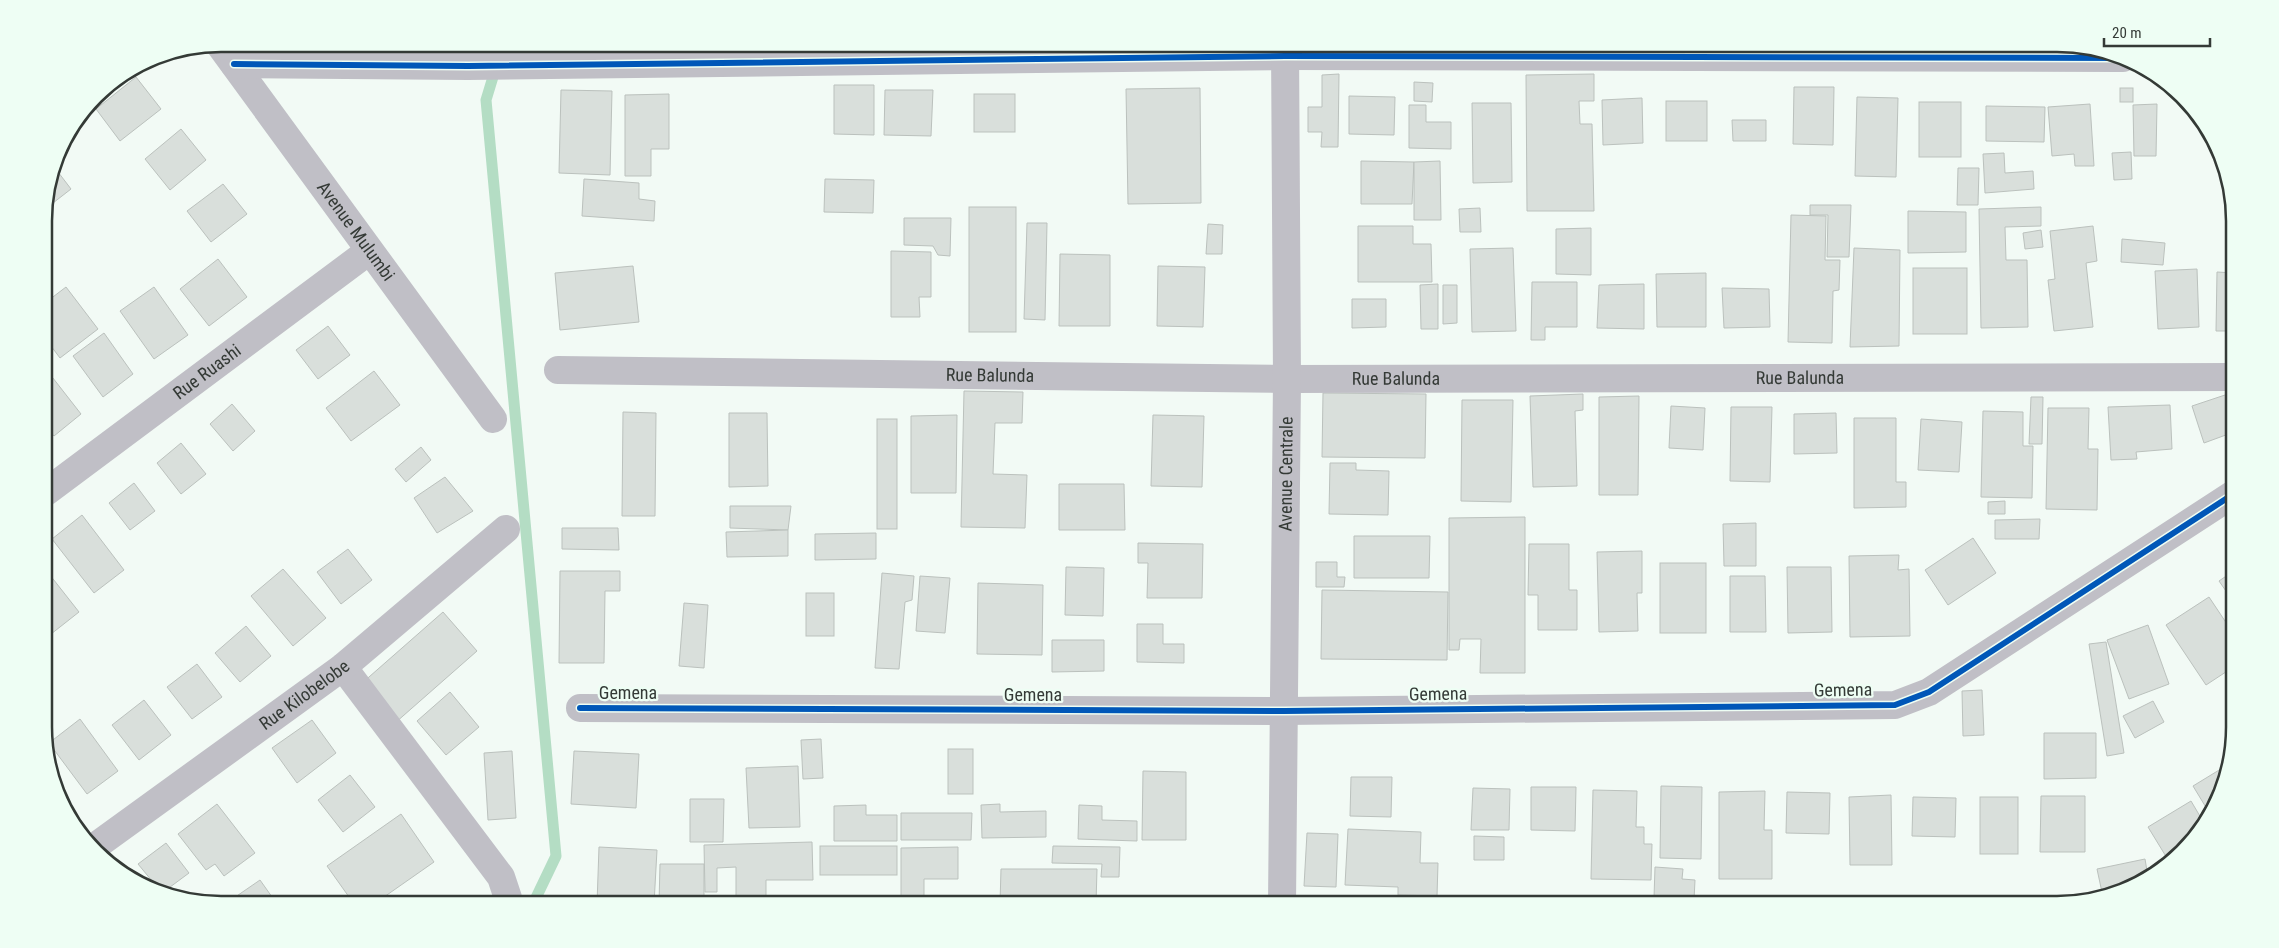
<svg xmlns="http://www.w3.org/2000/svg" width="2279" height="948" font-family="'Roboto Condensed',sans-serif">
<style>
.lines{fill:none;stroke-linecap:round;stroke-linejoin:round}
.stream{stroke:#b4ddc4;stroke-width:11}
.building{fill:#d9dfdb;stroke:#bbc1bd}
.minor{stroke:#c0bfc6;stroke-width:28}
.tertiary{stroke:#c0bfc6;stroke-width:28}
.cycleway-casing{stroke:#eefef4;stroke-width:9}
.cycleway{stroke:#0057b8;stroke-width:6}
.labels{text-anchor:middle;stroke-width:4.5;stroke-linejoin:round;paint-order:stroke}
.street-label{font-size:18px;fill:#343a36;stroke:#eefef4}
.rim{fill:none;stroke:#343a36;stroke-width:2.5}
</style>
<rect width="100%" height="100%" fill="#f2faf5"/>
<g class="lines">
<path class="stream" d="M503,44L486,100L556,856L533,904"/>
</g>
<g class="building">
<path d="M1339,74L1338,147H1321L1322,132H1308V107H1322V75Z"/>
<path d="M1594,74V101H1579L1580,124H1592L1594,211H1527L1526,75Z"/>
<path d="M136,77L161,109L120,141L96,109Z"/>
<path d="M1414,82L1433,83L1432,102L1414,101Z"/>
<path d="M834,85H874V135L834,134Z"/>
<path d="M1794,87H1834L1833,145L1793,144Z"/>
<path d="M1200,88L1201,203L1128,204L1126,89Z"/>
<rect x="2120" y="88" width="13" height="14"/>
<path d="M561,90L612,91L610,175L559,173Z"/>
<path d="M885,90H933L931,136L884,135Z"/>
<path d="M669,94V149H651V176H625V95Z"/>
<rect x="974" y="94" width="41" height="38"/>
<path d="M1349,96L1395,97L1394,135L1349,134Z"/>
<path d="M1857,97L1898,98L1896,177L1855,176Z"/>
<path d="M1642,98L1643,143L1603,145L1602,100Z"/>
<rect x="1666" y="101" width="41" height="40"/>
<rect x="1919" y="102" width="42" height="55"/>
<path d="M1472,103H1511L1512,182L1473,183Z"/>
<path d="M2090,104L2094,166H2075L2074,154L2052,156L2048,107Z"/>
<path d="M2157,104L2156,156H2134L2133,105Z"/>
<path d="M1409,105H1426V122H1451V149L1409,148Z"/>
<path d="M1986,106L2045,107L2044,142L1986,141Z"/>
<path d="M1732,120H1766V141H1733Z"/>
<path d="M181,129L206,160L170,190L145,159Z"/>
<path d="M2131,152L2132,179L2114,180L2112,153Z"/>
<path d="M2004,153L2005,173L2033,171L2034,189L1985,193L1983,154Z"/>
<path d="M1361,161L1414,162L1412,204H1361Z"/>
<path d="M1440,161L1441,220H1414V162Z"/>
<path d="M55,168L71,189L44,210V209Z"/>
<path d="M1958,168H1979L1978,205H1957Z"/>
<path d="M584,179L639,183V199L655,201L654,221L582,216Z"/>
<path d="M825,179L874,180L873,213L824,212Z"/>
<path d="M223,184L247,214L211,242L187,211Z"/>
<path d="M1810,205H1851L1849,257H1827L1828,215H1810Z"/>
<rect x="969" y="207" width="47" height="125"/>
<path d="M2041,207V226L2005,227L2006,260H2027L2028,327L1981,328L1979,209Z"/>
<path d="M1480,208L1481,232H1460L1459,209Z"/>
<path d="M1908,211L1966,212V252L1908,253Z"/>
<path d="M1791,215L1826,216L1825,260H1840L1839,290L1833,291L1832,343L1788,342Z"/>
<path d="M904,218H951L950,256L938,255L933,246L904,245Z"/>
<path d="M1027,223H1047L1045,320L1024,319Z"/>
<path d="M1208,224L1223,225L1222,254H1206Z"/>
<path d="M1358,226H1413V244H1431L1432,282H1358Z"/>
<path d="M2093,226L2097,261L2086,263L2093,327L2054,331L2048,280L2055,279L2050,231Z"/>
<path d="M1591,228V275L1556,274V229Z"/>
<path d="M2041,230L2043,247L2025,249L2023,233Z"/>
<path d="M2122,239L2165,243L2163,265L2121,262Z"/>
<path d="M1513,248L1516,331L1472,332L1470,249Z"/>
<path d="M1854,248L1900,250L1899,346L1850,347Z"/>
<path d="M891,251L931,252V297H919L920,317H891Z"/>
<path d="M1060,254L1110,255V326H1059Z"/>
<path d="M218,259L247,297L209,326L180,289Z"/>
<path d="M633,266L639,322L560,330L555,273Z"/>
<path d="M1158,266L1205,267L1203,327L1157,326Z"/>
<rect x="1913" y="268" width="54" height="66"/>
<path d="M2197,269L2199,327L2158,329L2155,271Z"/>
<path d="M2217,272L2234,273V331H2216Z"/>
<path d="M1706,273V327H1657L1656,274Z"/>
<path d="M1532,282H1577V327H1545V340H1531Z"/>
<path d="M1438,284V329H1421L1420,285Z"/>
<path d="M1644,284V329L1597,328L1599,285Z"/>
<path d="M1443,285H1457V323L1443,324Z"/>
<path d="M66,287L98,329L60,358L45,338V303Z"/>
<path d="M154,287L188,335L154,359L120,311Z"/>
<path d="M1722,288L1769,289L1770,327L1724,328Z"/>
<path d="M1352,299H1386V327L1352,328Z"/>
<path d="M328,326L350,355L318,379L296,350Z"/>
<path d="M104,333L133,374L103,397L73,356Z"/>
<path d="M374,371L400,405L351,441L326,408Z"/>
<path d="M49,373L81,414L54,436L45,426V376Z"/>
<path d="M964,391L1023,392L1022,423H995L993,474L1027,475L1025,528L961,527Z"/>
<path d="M2234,392V420L2231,422L2234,432L2204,443L2192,406Z"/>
<path d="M1323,393L1426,394L1425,458L1322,457Z"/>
<path d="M1583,394V410L1575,411L1577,486L1533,487L1530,396Z"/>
<path d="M1639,396L1638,495H1599V397Z"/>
<path d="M2031,397H2043L2042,444H2029Z"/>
<path d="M1462,400H1513L1511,502L1461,501Z"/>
<path d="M232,404L255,431L233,451L210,424Z"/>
<path d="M2170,405L2172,449L2136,452L2137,459L2111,460L2108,407Z"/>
<path d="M1671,406L1705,408L1703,450L1669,448Z"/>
<path d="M1731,407H1772L1770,482L1730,481Z"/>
<path d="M2048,408H2089L2088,449H2098L2097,510L2046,509Z"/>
<path d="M1983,411L2023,412V446H2033L2032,498L1981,497Z"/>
<path d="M623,412L656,413L655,516H622Z"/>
<path d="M729,413H767L768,486L729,487Z"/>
<path d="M1836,413L1837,453L1794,454V414Z"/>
<path d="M957,415L956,493H911V416Z"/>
<path d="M1153,415L1204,416L1202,487L1151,486Z"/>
<path d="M1854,418H1896V482H1906V507L1854,508Z"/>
<rect x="877" y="419" width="20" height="110"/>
<path d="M1921,419L1962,422L1959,472L1918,470Z"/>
<path d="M181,443L206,474L181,494L157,463Z"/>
<path d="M421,447L431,460L406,482L395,469Z"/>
<path d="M1330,463H1356V470L1389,471L1388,515L1329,514Z"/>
<path d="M445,477L473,511L437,533L414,498Z"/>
<path d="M134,483L155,511L130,530L109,503Z"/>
<path d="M1059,484H1124L1125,530H1059Z"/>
<path d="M2005,501V514H1988V502Z"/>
<path d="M730,506H791L788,530L730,528Z"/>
<path d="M82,515L124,570L94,593L52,539Z"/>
<path d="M1525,517V673H1480L1481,639H1460L1459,650H1449V518Z"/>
<path d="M2040,519L2039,539H1995V520Z"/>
<path d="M1756,523V566H1724L1723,524Z"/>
<path d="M562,528H618L619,550L562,549Z"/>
<path d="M788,530V556L727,557L726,532Z"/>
<path d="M876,533V559L815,560V534Z"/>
<path d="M1354,536H1430L1429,578H1354Z"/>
<path d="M1973,538L1996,573L1948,605L1925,570Z"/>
<path d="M1138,543L1203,544L1202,598H1147L1148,563H1138Z"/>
<path d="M1529,544H1569V590H1577V630H1538V595H1528Z"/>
<path d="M348,549L372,580L341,604L317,572Z"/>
<path d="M1642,551V593H1637L1638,631L1599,632L1597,552Z"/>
<path d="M1899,555L1898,570L1909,569L1910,636L1850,637L1849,556Z"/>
<path d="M1316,562H1337V577H1345L1344,587H1316Z"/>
<rect x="1660" y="563" width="46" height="70"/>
<path d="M1066,567L1104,568L1103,616L1065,615Z"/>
<path d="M1787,567H1831L1832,632L1788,633Z"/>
<path d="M283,569L326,618L293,646L251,596Z"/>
<path d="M46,570L79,612L46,638Z"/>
<path d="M2235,570V604L2219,581Z"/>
<path d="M560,571H620V591H605L604,663H559Z"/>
<path d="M882,573L914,576L912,600L905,602L899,669L875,668Z"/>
<path d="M920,576L950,578L945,633L916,631Z"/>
<path d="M1730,576H1765L1766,632H1730Z"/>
<path d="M978,583L1043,585L1042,655L977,654Z"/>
<path d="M1322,590L1448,592L1447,660L1321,659Z"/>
<rect x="806" y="593" width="28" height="43"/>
<path d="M2209,597L2235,636V666L2206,685L2166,625Z"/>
<path d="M684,603L708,605L704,668L679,666Z"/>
<path d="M443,612L477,651L395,723L361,684Z"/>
<path d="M1137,624H1163V644H1184V663L1137,662Z"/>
<path d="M2148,625L2169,684L2129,699L2107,640Z"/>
<path d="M246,626L271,656L240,682L215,653Z"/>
<path d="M1052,640H1104V671L1052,672Z"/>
<path d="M2106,642L2124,753L2107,756L2089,644Z"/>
<path d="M197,664L222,697L192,719L167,687Z"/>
<path d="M1982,690L1984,735L1963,736L1962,691Z"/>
<path d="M450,692L479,727L446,755L417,721Z"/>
<path d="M144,700L171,735L139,760L112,725Z"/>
<path d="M2153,701L2164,722L2135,738L2123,716Z"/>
<path d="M80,719L118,771L87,794L49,743Z"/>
<path d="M312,720L336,753L297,783L272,748Z"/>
<path d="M2044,733H2096V778L2044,779Z"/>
<path d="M821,739L823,778L803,779L801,740Z"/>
<rect x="948" y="749" width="25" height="45"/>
<path d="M512,751L516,818L488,820L484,753Z"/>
<path d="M574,751L639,754L636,808L571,804Z"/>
<path d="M2229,764L2226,784L2210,814L2193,786Z"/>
<path d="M798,766L800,827L749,828L746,768Z"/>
<path d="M1143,771L1186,772V840H1142Z"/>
<path d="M350,775L375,807L343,832L318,800Z"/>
<path d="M1351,777H1392L1391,817L1350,816Z"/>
<path d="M1661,786L1702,787L1701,859L1660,858Z"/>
<path d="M1531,787H1576L1575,831L1531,830Z"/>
<path d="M1473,788L1510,789L1509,830H1471Z"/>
<path d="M1593,790L1637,791L1636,827H1644V844H1652L1651,880L1591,879Z"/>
<path d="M1765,791L1764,830H1772V879H1719V792Z"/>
<path d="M1787,792L1830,793L1829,834L1786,833Z"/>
<path d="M1891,795L1892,865H1850L1849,797Z"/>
<path d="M2041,796H2085V852H2040Z"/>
<path d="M1913,797L1956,798L1955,837L1912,836Z"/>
<rect x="1980" y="797" width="38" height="57"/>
<path d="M690,799H724L723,842H690Z"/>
<path d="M2191,801L2204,823L2199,829V835L2170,863L2148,827Z"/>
<path d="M217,804L255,853L224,876L215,864L206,870L178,834Z"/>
<path d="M1000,804V812L1046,811V837L982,838L981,805Z"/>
<path d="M866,805V815H897V841H834V806Z"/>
<path d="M1079,805L1102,806V820L1137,821V841L1078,839Z"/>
<path d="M901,813H972L971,840H901Z"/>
<path d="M401,814L434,862L374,904H354L327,866Z"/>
<path d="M1348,829L1421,832L1420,863H1438L1437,896L1398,895V887L1345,885Z"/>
<path d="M1307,833L1338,834L1336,887L1304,886Z"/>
<path d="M1474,836L1504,837V860H1474Z"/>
<path d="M812,842L813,880H766V900H736V867L717,868V892H705L704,845Z"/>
<path d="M166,843L189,873L162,893L138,864Z"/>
<rect x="820" y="846" width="77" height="29"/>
<path d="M1053,846L1120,847L1119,877H1101L1102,864L1052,863Z"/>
<path d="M599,847L657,850L654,904H597Z"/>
<path d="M958,847V879H924V904H901V848Z"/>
<path d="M2145,859L2148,877L2115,895L2103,897L2097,869Z"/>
<path d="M660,864H704V904H659Z"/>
<path d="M1655,867L1683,869L1682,879L1695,880L1694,900L1654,898Z"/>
<path d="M1001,869H1097L1096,904H1000Z"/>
<path d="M260,880L277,904H229L228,902Z"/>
<path d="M1303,901L1348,903V904H1303Z"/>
</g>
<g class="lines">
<g class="minor">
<path id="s1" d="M219,44L493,419"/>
<path d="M234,64L468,66L1285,56L2123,58"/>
<path id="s2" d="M558,370L1287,379L2234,377"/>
<path id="s3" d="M46,492L369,251"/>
<path d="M343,667L501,877L508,898L505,904"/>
<path d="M580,708L1284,711L1895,705L1929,692L2235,493"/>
<path id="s4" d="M93,848L343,667L506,529"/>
</g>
<path class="tertiary" id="s5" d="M1282,904L1287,379L1285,44"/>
<g class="cycleway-casing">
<g id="cycleway">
<path d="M234,64L468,66L1285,56L2123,58"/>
<path d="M580,708L1284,711L1895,705L1929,692L2235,493"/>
</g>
</g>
<use href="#cycleway" class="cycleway"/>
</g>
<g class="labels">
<g class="street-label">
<text dy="6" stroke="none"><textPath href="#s1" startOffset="232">Avenue Mulumbi</textPath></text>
<text dy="6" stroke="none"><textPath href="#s3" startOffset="201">Rue Ruashi</textPath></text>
<text dy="6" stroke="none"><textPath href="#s2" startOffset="432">Rue Balunda</textPath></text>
<text dy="6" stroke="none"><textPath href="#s2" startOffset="1242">Rue Balunda</textPath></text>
<text dy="6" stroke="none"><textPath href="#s2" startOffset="838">Rue Balunda</textPath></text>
<text dy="6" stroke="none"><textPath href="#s5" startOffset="430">Avenue Centrale</textPath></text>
<text transform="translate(1843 690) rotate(-1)" y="6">Gemena</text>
<text x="628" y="699">Gemena</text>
<text dy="6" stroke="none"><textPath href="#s4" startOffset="261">Rue Kilobelobe</textPath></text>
<text transform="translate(1438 694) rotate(-1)" y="6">Gemena</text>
<text x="1033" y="701">Gemena</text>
</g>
</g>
<path d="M0 0H2279V948H0ZM221 52H2057A169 169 0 0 1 2226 221V727A169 169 0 0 1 2057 896H221A169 169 0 0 1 52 727V221A169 169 0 0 1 221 52Z" fill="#eefef4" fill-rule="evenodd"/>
<path class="rim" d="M221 52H2057A169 169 0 0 1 2226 221V727A169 169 0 0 1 2057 896H221A169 169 0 0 1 52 727V221A169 169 0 0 1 221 52Z"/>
<path d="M2104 38v8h106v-8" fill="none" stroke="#343a36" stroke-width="2.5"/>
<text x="2112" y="38" font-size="15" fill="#343a36" stroke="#eefef4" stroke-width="4" paint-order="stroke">20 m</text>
</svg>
